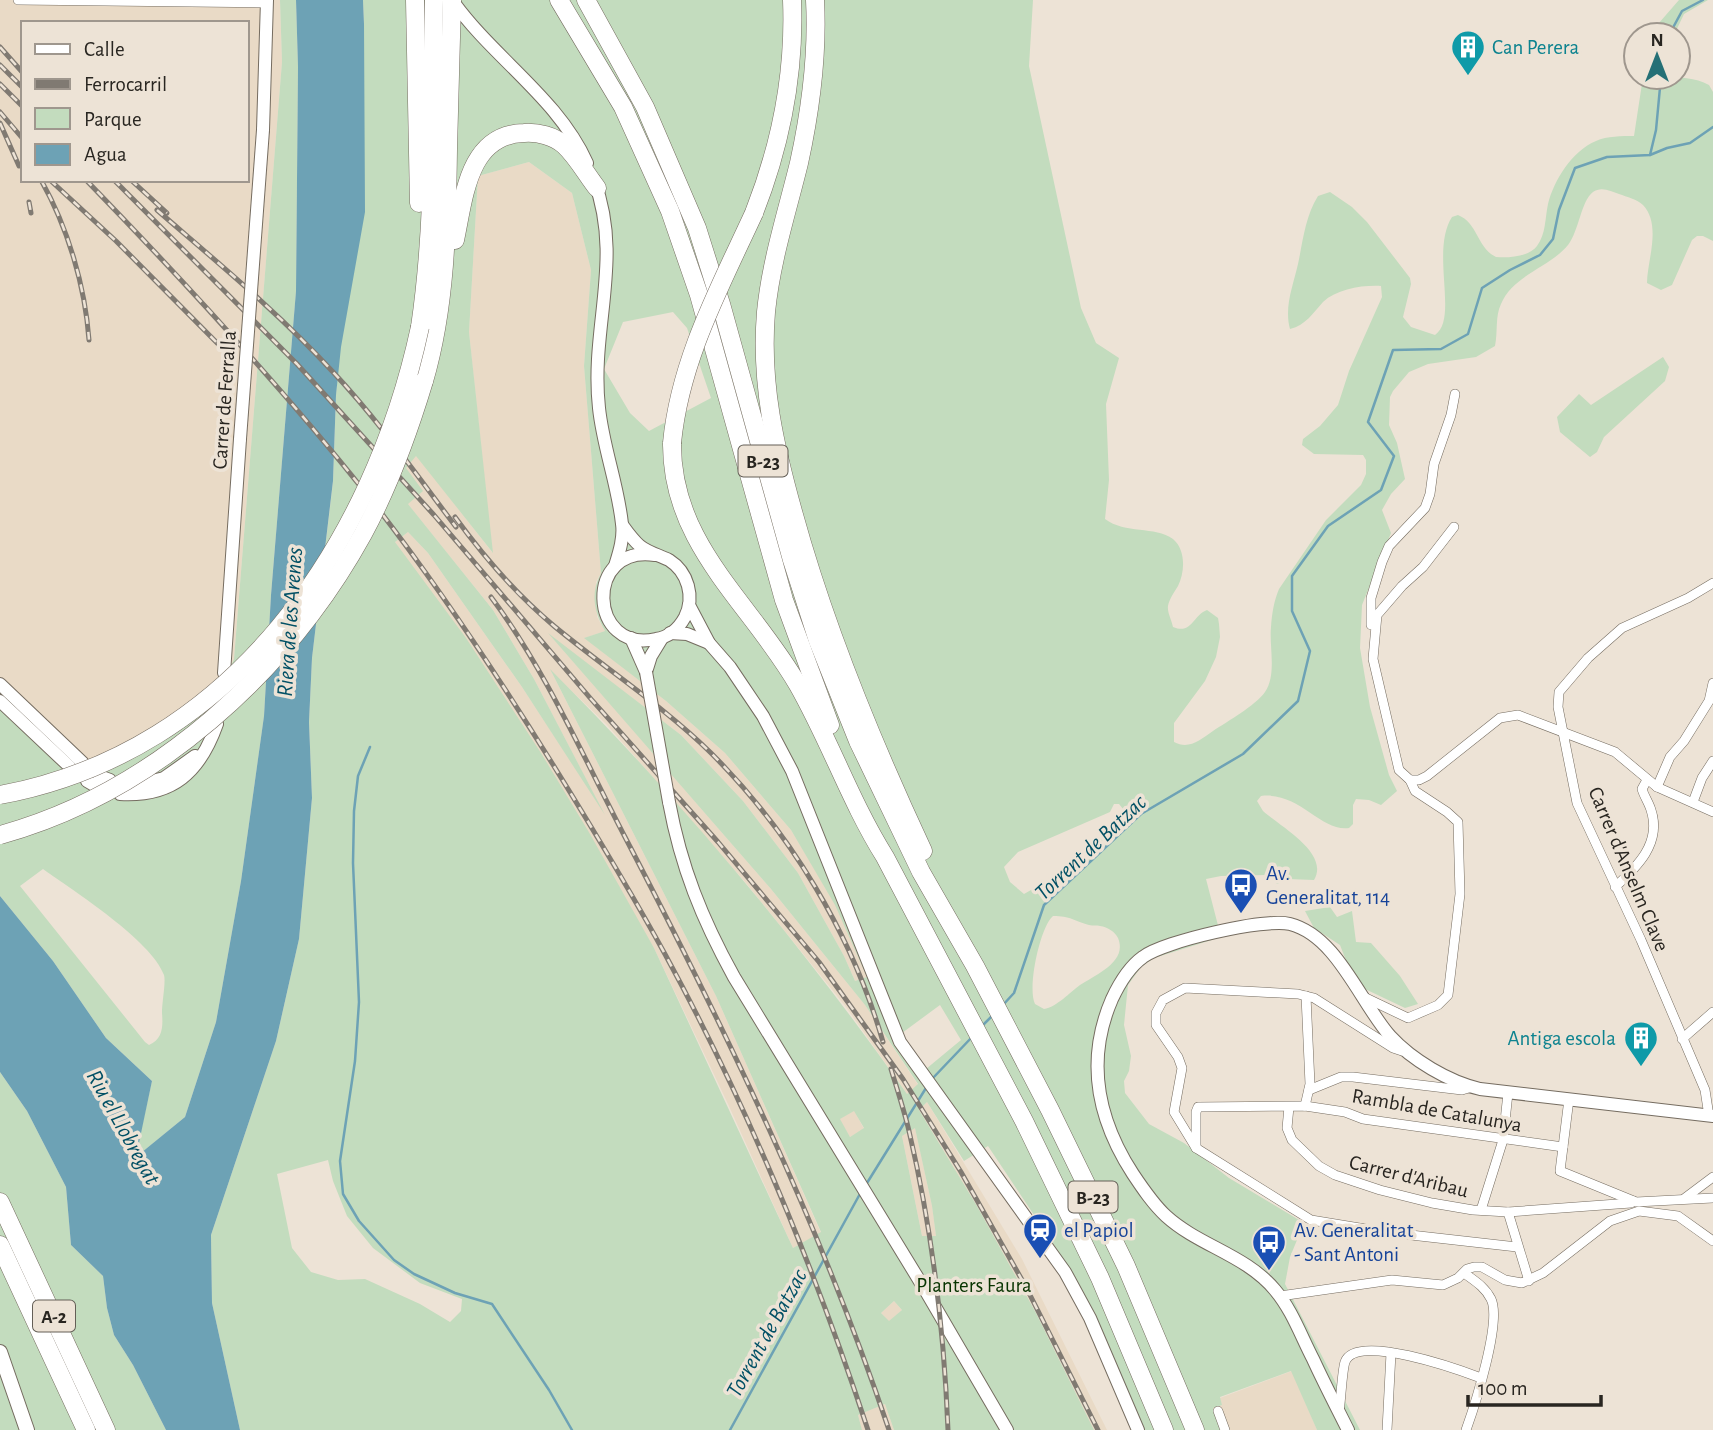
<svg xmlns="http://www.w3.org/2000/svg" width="1713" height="1430" font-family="'Alegreya Sans',sans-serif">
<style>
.built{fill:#e9dac6;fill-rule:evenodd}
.green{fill:#c3dcbe;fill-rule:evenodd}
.water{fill:#6da2b5}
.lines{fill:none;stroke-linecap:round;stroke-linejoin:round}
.stream{stroke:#6da2b5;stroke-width:2.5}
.minor-casing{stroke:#756c60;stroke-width:10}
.tertiary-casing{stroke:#756c60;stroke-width:14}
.secondary-casing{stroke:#756c60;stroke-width:14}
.primary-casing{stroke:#756c60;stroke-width:16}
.motorway-casing{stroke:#756c60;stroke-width:19}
.minor{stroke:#fff;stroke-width:9}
.tertiary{stroke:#fff;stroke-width:12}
.secondary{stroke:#fff;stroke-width:12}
.primary{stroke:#fff;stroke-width:14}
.motorway{stroke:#fff;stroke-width:18}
.rail-casing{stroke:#807a72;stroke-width:5}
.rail{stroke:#ede3d6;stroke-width:2.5;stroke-dasharray:8;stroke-linecap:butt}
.tertiary-bridge-casing{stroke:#756c60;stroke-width:14;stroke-linecap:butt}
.secondary-bridge-casing{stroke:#756c60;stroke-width:14;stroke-linecap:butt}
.motorway-bridge-casing{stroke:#756c60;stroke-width:19;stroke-linecap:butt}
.tertiary-bridge{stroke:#fff;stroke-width:12}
.secondary-bridge{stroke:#fff;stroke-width:12}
.motorway-bridge{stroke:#fff;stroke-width:18}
.labels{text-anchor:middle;stroke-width:7;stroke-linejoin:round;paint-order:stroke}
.shield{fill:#ede3d6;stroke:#645f57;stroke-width:2}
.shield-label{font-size:19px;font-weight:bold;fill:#292621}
.culture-label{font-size:21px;fill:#0d838f;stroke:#ede3d6;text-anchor:start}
.street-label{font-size:21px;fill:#292621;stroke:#ede3d6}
.transit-label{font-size:21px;fill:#164399;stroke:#ede3d6;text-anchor:start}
.park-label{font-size:21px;fill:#083400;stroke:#ede3d6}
.water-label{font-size:23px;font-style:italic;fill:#025065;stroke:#ede3d6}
</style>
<rect width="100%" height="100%" fill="#ede3d6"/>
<g class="built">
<path d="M0,0H280L282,62L234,659L228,672L176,712L124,745L86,761L0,678ZM23,23H247V180H23Z"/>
<path d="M529,162L572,193L591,270L584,366L601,573L596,582L597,617L605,631L585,638L666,701L725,753L791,830L836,905L867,977L855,981L844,956L798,873L743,801L681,735L552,637L771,889L865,1005L918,1085L907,1094L846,1007L745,882L607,725L551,671L716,996L821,1233L793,1248L728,1104L654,948L395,542L408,532L428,553L522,687L600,806L534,679L493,610L407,503L406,468L416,455L492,552L469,332L478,176Z"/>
<path d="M927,1102L1022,1259L1107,1430H1094L1036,1313L977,1206L919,1110Z"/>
<path d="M854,1110L864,1129L850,1137L839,1119Z"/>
<path d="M915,1127L932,1206L936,1236H922L902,1136Z"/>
<path d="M894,1301L902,1310L889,1322L881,1313Z"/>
<path d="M1292,1371L1317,1430H1221L1213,1408L1222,1405L1220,1398Z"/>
<path d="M885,1404L894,1430H862L858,1415Z"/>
</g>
<g class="green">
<path d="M280,0H296L298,67L296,291L271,595L264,716L241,881L216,1022L185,1117L135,1158L152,1081L106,1038L53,961L0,896V678L86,761L124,745L176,712L228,672L234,659L282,62ZM43,869C74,891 152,941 164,975C166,982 162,1002 162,1013C163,1026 163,1039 149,1045L145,1042L20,886Z"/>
<path d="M363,0H1033L1029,66L1081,308L1096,343L1119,358L1106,404L1109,480L1105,519C1125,534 1155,526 1173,539C1186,550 1185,572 1178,586C1175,591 1169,599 1168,606C1167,612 1172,621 1173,627C1192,635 1193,615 1207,610L1218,618L1219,624L1220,637L1216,657L1205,681L1174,723V742C1189,750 1200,740 1213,731C1228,721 1255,706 1265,692C1277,675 1269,646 1271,627C1272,613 1274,601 1279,589L1326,520L1361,485L1366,474V460L1363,455L1314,454L1302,445L1303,439L1320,426L1338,405L1349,371L1382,297L1381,286C1362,285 1337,289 1323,302C1313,313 1306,325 1290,329C1284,307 1293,286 1298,264C1303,241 1305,217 1318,196L1330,192L1352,207L1367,222L1410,278L1411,284L1403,317L1411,327L1435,335C1459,319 1430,251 1452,217L1458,215C1478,223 1477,248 1496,257C1508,258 1529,257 1537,246C1546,234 1545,218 1548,204C1554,180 1572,151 1596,141C1607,136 1622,136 1634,136L1643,77C1665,77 1690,75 1709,85L1713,92V241L1703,236H1697L1692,240L1672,285L1661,290L1647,283C1647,261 1662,225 1643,205C1637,199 1627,197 1619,194C1611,191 1601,186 1593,192C1581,201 1579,231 1568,245C1549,268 1513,275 1501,304C1495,316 1498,332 1495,346L1476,357L1428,364L1409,372L1393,391L1390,397L1389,425L1397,443L1405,479L1391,494L1382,510L1391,533L1362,605L1360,648L1370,707L1389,775L1397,791L1381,805L1369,800L1356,799L1353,805V824L1349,828C1321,832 1299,791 1261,796L1257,801L1263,811C1281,827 1330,853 1314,880L1288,879L1277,884L1271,877L1265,875L1221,876L1206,879L1221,937L1154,958L1141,967L1128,985L1124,1025L1131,1056L1129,1071L1124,1081L1125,1093L1149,1124L1184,1143L1229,1178L1304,1223L1290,1257L1285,1284L1360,1430H1317L1291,1371L1220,1397L1222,1405L1213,1408L1221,1430H1141L1095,1313L1066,1263L988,1146L964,1161L927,1102L919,1110L977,1206L1036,1313L1094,1430H894L885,1404L858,1415L862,1430H240L212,1303L211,1235L276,1041L299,939L312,798L309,722L312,658L333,482L336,395L364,24ZM529,162L572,193L591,270L584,366L601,573C590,593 594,612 605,631L584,638L666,701L725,753L791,830L835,905L867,977L855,981L844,956L798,873L743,801L681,735L548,633L771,889L865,1005L918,1084L907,1094C800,942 681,800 550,669L716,996L821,1232L793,1248L654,948L590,834L541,753L466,638L395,542L408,532L428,553L522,687L605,815L534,679L493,610L408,504L423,491L406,468L416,456L493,553L469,332L478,176ZM673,312L687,328L711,398L649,431L630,413L604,369L623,322ZM1114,804H1119L1123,809L1122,815L1082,861L1024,894L1010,882L1004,867L1018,852L1110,812ZM1053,916C1070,916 1075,921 1089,925C1093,926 1097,925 1100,926C1108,927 1115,932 1118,938C1128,962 1095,975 1080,985C1070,992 1057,1007 1044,1009L1035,1004C1027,988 1040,927 1053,916ZM940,1005L961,1040L926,1069L905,1045L902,1033ZM854,1111L864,1128L850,1137L840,1119ZM915,1128L932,1206L936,1236H922L902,1136ZM328,1160L333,1181L347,1216L373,1248L420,1283L462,1299L461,1311L450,1322L420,1304L365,1279L338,1280L311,1272L292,1248L277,1174ZM894,1301L902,1310L889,1321L881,1313Z"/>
<path d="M1679,0H1708L1684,14L1674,35H1651L1652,31Z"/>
<path d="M1663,357L1669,367L1665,381L1604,437L1597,452L1590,457L1560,432L1557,417L1579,394L1591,405Z"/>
<path d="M1330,907L1337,917L1352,911L1356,942L1371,943L1400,976L1418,1004L1405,1008L1365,989L1347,963L1340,945L1314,928L1305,911Z"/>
<path d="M0,1072L27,1111L66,1187L71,1245L103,1276L107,1308L114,1335L133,1365L166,1430H0Z"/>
</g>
<path class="water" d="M296,0H363L364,24L365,212L341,347L336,395L333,481L312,658L309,722L312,798L299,939L276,1041L211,1235L212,1303L240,1430H166L133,1365L114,1335L107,1308L103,1276L71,1245L66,1187L27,1111L0,1072V896L53,961L106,1038L152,1081L136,1157L185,1117L216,1022L241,881L264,716L271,595L296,291L298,67Z"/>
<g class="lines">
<g class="stream">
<path d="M1669,35L1682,11L1703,0"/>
<path d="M1650,155L1667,148L1690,143L1713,127"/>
<path d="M370,747L358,776L354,811L353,863L359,1002L355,1061L340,1161L343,1194L359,1221L394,1260L414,1274L455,1293L492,1304L549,1390L572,1430"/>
<path d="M1002,1006L1014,993L1044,905L1141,814L1243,754L1298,701L1310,651L1292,611V576L1328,526L1381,490L1394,456L1368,422L1393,350L1441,349L1468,334L1482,288L1510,270L1540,255L1553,239L1559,210L1575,168L1607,157L1650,155L1656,130L1661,77"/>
<path d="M982,1026L992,1016"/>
<path d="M932,1079L973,1036"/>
<path d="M867,1183L926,1088"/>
<path d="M730,1430L861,1192"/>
</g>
<g class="minor-casing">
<g id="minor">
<path d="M18,0L267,3"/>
<path d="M1371,625V598L1382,562L1389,546L1425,508L1430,494L1434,464L1451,415L1455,394"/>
<path d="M1410,780H1419L1427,776L1500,718L1518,715L1615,752L1657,787L1713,812"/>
<path d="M1657,787L1670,757L1684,741L1709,701L1713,683"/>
<path d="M1693,802L1702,778L1713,761"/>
<path d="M1615,887C1637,867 1662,843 1651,810C1649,803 1644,796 1642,789L1647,780"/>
<path d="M1364,997L1408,1018L1438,1005L1448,995L1460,894L1458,822L1447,812L1415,791L1410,780L1399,770L1373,659L1377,615L1402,586L1423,567L1454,527"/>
<path d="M1682,1039L1713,1012"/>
<path d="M1402,1051L1393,1048L1314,998L1298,994L1185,988L1163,1000L1156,1013V1025L1178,1057L1182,1068L1174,1112L1196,1148L1311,1220L1384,1232L1517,1247"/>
<path d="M1309,1090L1341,1077H1353L1462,1090L1472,1087"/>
<path d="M1569,1099L1560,1171L1636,1202L1713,1198"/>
<path d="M1305,1106L1310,1084L1306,996"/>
<path d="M1289,1107L1287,1128L1292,1140L1319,1166L1335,1175L1380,1190L1432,1203L1473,1210L1508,1212L1631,1203L1633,1201"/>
<path d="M1709,1116L1705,1090L1641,940L1577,803L1558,707L1559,692L1588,658L1622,628L1688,598L1713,583"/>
<path d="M1196,1148V1112L1198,1107L1305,1106L1345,1112L1363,1119L1563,1147"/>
<path d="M1685,1198L1713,1177"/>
<path d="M1481,1210L1503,1140L1508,1093"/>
<path d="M1508,1212L1529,1281"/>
<path d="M1464,1273C1475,1281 1485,1287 1491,1299C1502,1321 1475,1405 1466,1430"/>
<path d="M1280,1296L1392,1280L1443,1285L1458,1278L1467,1269L1474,1267H1482L1505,1280L1522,1283L1543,1273L1610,1221L1639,1211L1678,1216L1713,1241"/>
<path d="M1218,1411L1225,1430"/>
<path d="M1339,1412C1341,1400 1342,1371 1345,1362C1355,1332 1460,1370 1481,1378"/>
<path d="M1387,1430L1391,1353"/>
</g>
</g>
<g class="tertiary-casing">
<g id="tertiary">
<path d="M263,130L267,0"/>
<path d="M689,605L709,643L730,667L763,716L792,771L900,1042L1065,1272L1090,1318L1138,1430"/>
<path d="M670,633L687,634L709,643"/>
<path d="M224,673L240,439"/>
<path d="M0,684L83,763"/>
<path d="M0,701L70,767"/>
<path d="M99,776L110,780"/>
<path d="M87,781L99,788"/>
<path d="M136,785L164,778L195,756"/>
<path d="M120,794C173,797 200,772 217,724"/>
<path d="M1348,1430C1336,1406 1324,1383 1313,1359C1301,1336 1292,1310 1275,1290C1246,1255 1199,1246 1166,1216C1153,1204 1143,1189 1133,1174C1098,1120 1085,1061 1112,999C1119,984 1129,967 1143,957C1164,941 1265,918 1290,924C1337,936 1360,1002 1390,1036C1412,1060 1449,1082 1480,1089L1713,1116"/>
</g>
</g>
<g class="secondary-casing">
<g id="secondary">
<path d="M452,0C493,58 558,98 587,163"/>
<path d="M594,180C624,260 590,327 599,408C603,447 618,485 622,524C624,538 619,553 615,566"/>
<path d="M623,526C628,533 633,540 640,546C649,553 659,555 669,560C688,572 695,597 685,617C679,628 669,637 656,639C588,654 584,544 655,555"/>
<path d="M631,638L646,672"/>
<path d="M646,672L651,656L662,638"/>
<path d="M669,802C681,867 702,919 734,977L927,1293L1007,1430"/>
</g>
</g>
<g class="primary-casing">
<path id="primary" d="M0,1352L27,1430"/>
</g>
<g class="motorway-casing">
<g id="motorway">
<path d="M415,0L419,203"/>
<path d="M559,0L623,107L670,211L699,295L784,600L830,725"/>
<path d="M586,0L645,107L697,228L721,304L792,560L818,641L858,741L921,872L975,966L1050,1110L1126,1266L1195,1430"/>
<path d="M815,0C818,56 811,108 799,163C787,212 771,261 766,312C760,383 775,448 794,515C826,631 872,742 923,851"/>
<path d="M754,213C781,144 795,73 792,0"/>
<path d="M455,240C464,198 468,134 524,133C538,132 554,136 564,145C577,157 586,174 597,188"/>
<path d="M420,327C436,219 432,109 434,0"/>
<path d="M424,381C446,306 447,227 448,149C449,99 451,50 452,0"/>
<path d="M672,443C671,545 751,603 798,685C830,741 851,803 885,857L1024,1121L1100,1278L1164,1430"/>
<path d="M0,1202L106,1430"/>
<path d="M0,1245L86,1430"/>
</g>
</g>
<use href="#minor" class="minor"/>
<use href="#tertiary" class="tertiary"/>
<use href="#secondary" class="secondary"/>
<use href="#primary" class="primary"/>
<use href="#motorway" class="motorway"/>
<g class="rail-casing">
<g id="rail">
<path d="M0,47L23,73"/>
<path d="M0,65L23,88"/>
<path d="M0,84L23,107"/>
<path d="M0,112L23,139"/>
<path d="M0,123L19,166"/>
<path d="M41,180C68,228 85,286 89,340"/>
<path d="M50,180L116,241L232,358"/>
<path d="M86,180C183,280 278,383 365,492C433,578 494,670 552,763C591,826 630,890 666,956C748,1107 814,1267 868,1430"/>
<path d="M114,180L297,364L434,515L591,699L718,842L819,962L903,1079L961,1172L1026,1287L1098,1430"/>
<path d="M131,180L167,213"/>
<path d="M29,202L31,213"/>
<path d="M157,210C217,262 279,313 333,372C378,420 416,474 456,527"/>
<path d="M455,517C484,557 516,594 554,626C606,669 663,706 711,753C790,832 852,934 883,1042"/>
<path d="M491,597C545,669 583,756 625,837C725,1029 820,1224 889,1430"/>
<path d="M891,1069C897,1089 904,1110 909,1131C932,1229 944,1329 948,1430"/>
</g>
</g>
<use href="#rail" class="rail"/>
<g class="tertiary-bridge-casing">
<path id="tertiary-bridge" d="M240,439L263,130"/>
</g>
<g class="secondary-bridge-casing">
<path id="secondary-bridge" d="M646,672L669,802"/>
</g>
<g class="motorway-bridge-casing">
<g id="motorway-bridge">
<path d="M672,443C680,360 720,287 754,213"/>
<path d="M0,795C232,752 373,546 420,327"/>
<path d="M0,835C153,793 287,672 363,534C389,486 408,434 424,381"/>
</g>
</g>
<use href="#tertiary-bridge" class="tertiary-bridge"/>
<use href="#secondary-bridge" class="secondary-bridge"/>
<use href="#motorway-bridge" class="motorway-bridge"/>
</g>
<defs>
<g id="building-pin" transform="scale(1.75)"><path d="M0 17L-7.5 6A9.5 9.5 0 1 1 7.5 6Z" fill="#0f9aa8" stroke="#ede3d6"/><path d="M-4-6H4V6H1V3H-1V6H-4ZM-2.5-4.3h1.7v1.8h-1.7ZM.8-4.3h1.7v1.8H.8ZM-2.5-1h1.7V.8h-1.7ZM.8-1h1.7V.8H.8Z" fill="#fff"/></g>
<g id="bus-pin" transform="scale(1.75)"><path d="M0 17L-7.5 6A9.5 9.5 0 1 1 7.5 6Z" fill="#1a4fb4" stroke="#ede3d6"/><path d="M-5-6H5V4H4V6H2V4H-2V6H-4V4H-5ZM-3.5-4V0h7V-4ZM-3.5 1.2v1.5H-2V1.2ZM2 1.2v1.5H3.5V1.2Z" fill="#fff"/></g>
<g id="station-pin" transform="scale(1.75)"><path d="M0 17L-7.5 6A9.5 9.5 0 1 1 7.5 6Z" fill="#1a4fb4" stroke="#ede3d6"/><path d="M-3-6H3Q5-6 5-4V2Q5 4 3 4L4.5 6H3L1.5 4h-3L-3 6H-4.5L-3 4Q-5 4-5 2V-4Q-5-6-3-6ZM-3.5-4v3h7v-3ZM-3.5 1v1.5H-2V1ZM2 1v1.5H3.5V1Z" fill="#fff"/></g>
</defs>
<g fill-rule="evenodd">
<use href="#building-pin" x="1468" y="47"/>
<use href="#bus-pin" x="1241" y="885"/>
<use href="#building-pin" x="1641" y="1038"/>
<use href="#station-pin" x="1040" y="1230"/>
<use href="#bus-pin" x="1269" y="1242"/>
</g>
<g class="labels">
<g class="shield">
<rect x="738.5" y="445.5" width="49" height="31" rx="5"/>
<rect x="1068.5" y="1181.5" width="49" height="31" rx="5"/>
<rect x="33" y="1300.5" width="42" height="31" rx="5"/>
</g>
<g class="shield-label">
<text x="763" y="468">B-23</text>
<text x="1093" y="1204">B-23</text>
<text x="54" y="1323">A-2</text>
</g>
<g class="culture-label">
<text x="1492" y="54">Can Perera</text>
<text x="1616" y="1045" text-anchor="end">Antiga escola</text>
</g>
<g class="street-label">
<text transform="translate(224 400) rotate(-86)" y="7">Carrer de Ferralla</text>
<text transform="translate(1629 869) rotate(67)" y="7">Carrer d'Anselm Clave</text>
<text transform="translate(1437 1110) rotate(10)" y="7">Rambla de Catalunya</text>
<text transform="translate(1409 1176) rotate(14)" y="7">Carrer d'Aribau</text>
</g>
<g class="transit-label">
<text x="1266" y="880">Av.<tspan x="1266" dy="24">Generalitat, 114</tspan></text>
<text x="1064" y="1237">el Papiol</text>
<text x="1294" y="1237">Av. Generalitat<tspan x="1294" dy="24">- Sant Antoni</tspan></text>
</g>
<g class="park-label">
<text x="974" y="1292">Planters Faura</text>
</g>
<g class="water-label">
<text transform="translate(289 622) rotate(-86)" y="8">Riera de les Arenes</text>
<text transform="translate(1090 847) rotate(-43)" y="8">Torrent de Batzac</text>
<text transform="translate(124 1127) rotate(61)" y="8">Riu el Llobregat</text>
<text transform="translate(766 1333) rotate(-61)" y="8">Torrent de Batzac</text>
</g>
</g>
<rect x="21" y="21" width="228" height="161" fill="#ede3d6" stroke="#9f978e" stroke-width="2"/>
<rect x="35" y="44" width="35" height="10" fill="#ffffff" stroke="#9f978e" stroke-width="2"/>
<text x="84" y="56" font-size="21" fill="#292621">Calle</text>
<rect x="35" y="79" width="35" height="10" fill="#807a72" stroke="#9f978e" stroke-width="2"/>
<text x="84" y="91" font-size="21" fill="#292621">Ferrocarril</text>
<rect x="35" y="108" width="35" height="21" fill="#c3dcbe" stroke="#9f978e" stroke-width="2"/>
<text x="84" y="126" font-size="21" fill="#292621">Parque</text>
<rect x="35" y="144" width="35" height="21" fill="#6da2b5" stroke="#9f978e" stroke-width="2"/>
<text x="84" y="161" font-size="21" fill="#292621">Agua</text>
<g transform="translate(1657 56)"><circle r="33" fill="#ede3d6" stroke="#9f978e" stroke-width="2"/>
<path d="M0-5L12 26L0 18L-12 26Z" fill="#257076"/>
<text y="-10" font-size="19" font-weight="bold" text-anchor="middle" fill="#292621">N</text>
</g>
<path d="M1468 1395v10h133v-10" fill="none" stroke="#292621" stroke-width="3.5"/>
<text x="1478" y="1395" font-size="21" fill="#292621" stroke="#ede3d6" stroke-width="5" paint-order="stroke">100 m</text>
</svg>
